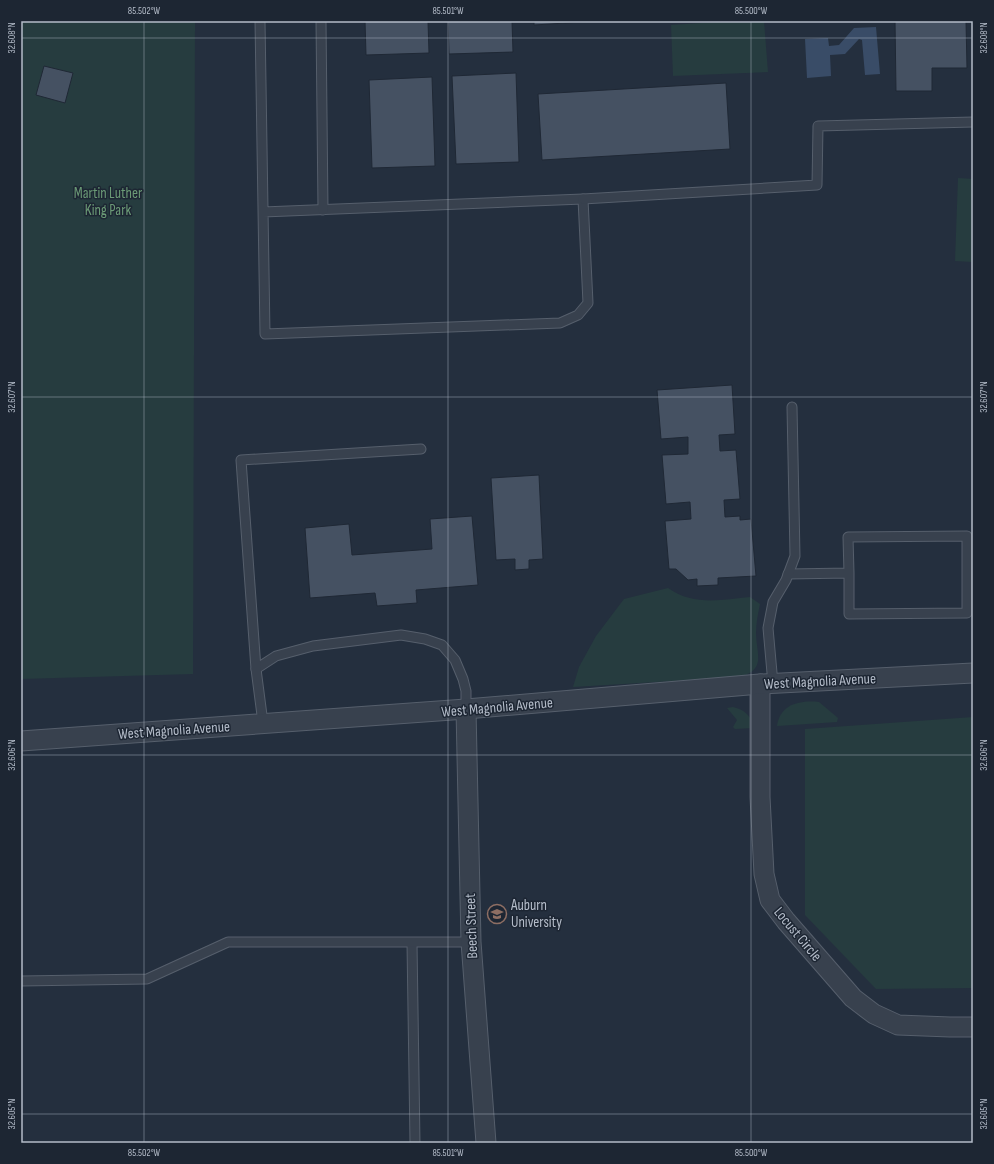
<svg xmlns="http://www.w3.org/2000/svg" width="994" height="1164" font-family="'Sofia Sans Condensed',sans-serif">
<style>
.green{fill:#263c3f}
.water{fill:#394c67}
.building{fill:#455162;stroke:#1f2835}
.lines{fill:none;stroke-linecap:round;stroke-linejoin:round}
.service-casing{stroke:#565f6c;stroke-width:11}
.minor-casing{stroke:#565f6c;stroke-width:21}
.service{stroke:#38414e;stroke-width:9}
.minor{stroke:#38414e;stroke-width:19}
.ticks{fill:none;stroke:#b4bcc9;stroke-width:1;stroke-opacity:0.45}
.labels{text-anchor:middle;stroke-width:3;stroke-linejoin:round;paint-order:stroke}
.park-label{font-size:15px;fill:#6b9a76;stroke:#1d2633}
.street-label{font-size:15px;fill:#b4bcc9;stroke:#1d2633}
.poi-label{font-size:15px;fill:#b4bcc9;stroke:#1d2633;text-anchor:start}
.neatline{fill:none;stroke:#b4bcc9;stroke-width:1.5}
.ticks-label{font-size:10px;text-anchor:middle;fill:#b4bcc9}
</style>
<rect width="100%" height="100%" fill="#242f3e"/>
<g class="green">
<path d="M21,21H195L193,674L21,679Z"/>
<path d="M731,21H764L768,72L673,76L671,25Z"/>
<path d="M958,178L973,179V262L955,261Z"/>
<path d="M668,588C693,606 721,600 750,597L760,604C758,614 756,623 756,633C756,653 767,669 740,677L573,687L579,667L596,636L624,599Z"/>
<path d="M819,702L838,718L837,722L777,726C780,704 800,700 819,702Z"/>
<path d="M733,707C745,710 752,716 753,728L735,729L733,727L737,720L727,708Z"/>
<path d="M973,717V988L876,989L805,915V729Z"/>
</g>
<path class="water" d="M876,27L880,74L865,75L862,40L859,39L845,54L830,55L831,76L807,78L805,39L828,38L829,46L839,45L854,28Z"/>
<g class="building">
<path d="M365,21H428L429,53L366,55Z"/>
<path d="M448,21H512L513,52L449,54Z"/>
<path d="M534,21H597L534,25Z"/>
<path d="M895,21H966L967,68H932V91H896Z"/>
<path d="M44,66L73,73L65,103L36,95Z"/>
<path d="M516,73L519,162L456,164L452,76Z"/>
<path d="M432,77L435,166L372,168L369,80Z"/>
<path d="M726,83L730,149L542,160L538,94Z"/>
<path d="M732,385L735,434L719,435L720,451L736,450L740,499L724,500L725,517L740,516V520L751,519L756,576L718,578V585L697,586V579L688,580L676,569H669L665,521L691,519L690,502L666,504L662,455L688,454V437L661,439L657,390Z"/>
<path d="M539,475L543,559L529,560V569L515,570V559L496,560L491,478Z"/>
<path d="M472,516L478,585L416,590L417,603L377,606L375,593L310,598L305,528L349,524L352,555L432,549L430,519Z"/>
</g>
<g class="lines">
<g class="service-casing">
<g id="service">
<path d="M260,21L265,334L560,323L578,315L588,303L583,199L263,212"/>
<path d="M321,21L323,210"/>
<path d="M583,199L817,185L818,126L973,122"/>
<path d="M788,574L849,573L848,537L967,536V613L849,614V573"/>
<path d="M256,669L276,656L313,646L401,635L425,639L442,645L455,660L463,679L466,691V709"/>
<path d="M773,684L768,628L773,602L786,580L795,556L792,407"/>
<path d="M263,723L256,669L241,460L421,449"/>
<path d="M412,943L415,1143"/>
<path d="M21,981L147,979L228,942H471"/>
</g>
</g>
<g class="minor-casing">
<g id="minor">
<path d="M760,684V797L764,874L770,900L786,921L853,998L874,1014L898,1025L950,1027H973"/>
<path d="M466,709L471,942L486,1143"/>
<path d="M21,741L466,709L760,684L973,673"/>
</g>
</g>
<use href="#service" class="service"/>
<use href="#minor" class="minor"/>
</g>
<path class="ticks" d="M144,21V1143M448,21V1143M751,21V1143M21,38H973M21,397H973M21,755H973M21,1114H973"/>
<defs>
<g id="university-ring" transform="scale(1)"><circle r="9.5" fill="#1d2633" stroke="#8d6e63" stroke-width="1.5"/><path d="M0-5L7-2L0 1L-7-2ZM-4 1L0 2.5L4 1V4Q0 6-4 4Z" fill="#8d6e63"/></g>
</defs>
<g fill-rule="evenodd">
<use href="#university-ring" x="497" y="914"/>
</g>
<g class="labels">
<g class="park-label">
<text x="108" y="198">Martin Luther<tspan x="108" dy="17">King Park</tspan></text>
</g>
<g class="street-label">
<text transform="translate(820 681) rotate(-3)" y="5">West Magnolia Avenue</text>
<text transform="translate(497 707) rotate(-5)" y="5">West Magnolia Avenue</text>
<text transform="translate(174 730) rotate(-4)" y="5">West Magnolia Avenue</text>
<text transform="translate(471 926) rotate(-92)" y="5">Beech Street</text>
<text transform="translate(798 934) rotate(50)" y="5">Locust Circle</text>
</g>
<g class="poi-label">
<text x="511" y="910">Auburn<tspan x="511" dy="17">University</tspan></text>
</g>
</g>
<rect width="994" height="1164" fill="none" stroke="#1d2633" stroke-width="44"/>
<rect x="22" y="22" width="950" height="1120" class="neatline"/>
<g class="ticks-label">
<text x="144" y="14">85.502°W</text>
<text x="448" y="14">85.501°W</text>
<text x="751" y="14">85.500°W</text>
<text transform="translate(11 38) rotate(-90)" y="4">32.608°N</text>
<text transform="translate(983 38) rotate(-90)" y="4">32.608°N</text>
<text transform="translate(11 397) rotate(-90)" y="4">32.607°N</text>
<text transform="translate(983 397) rotate(-90)" y="4">32.607°N</text>
<text transform="translate(11 755) rotate(-90)" y="4">32.606°N</text>
<text transform="translate(983 755) rotate(-90)" y="4">32.606°N</text>
<text transform="translate(11 1114) rotate(-90)" y="4">32.605°N</text>
<text transform="translate(983 1114) rotate(-90)" y="4">32.605°N</text>
<text x="144" y="1156">85.502°W</text>
<text x="448" y="1156">85.501°W</text>
<text x="751" y="1156">85.500°W</text>
</g>
</svg>
